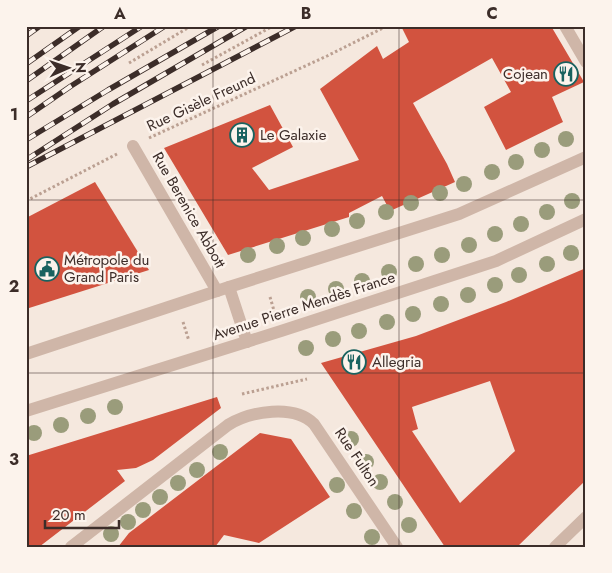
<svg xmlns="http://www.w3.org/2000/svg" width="612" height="573" font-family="Jost,sans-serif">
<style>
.building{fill:#d2533f;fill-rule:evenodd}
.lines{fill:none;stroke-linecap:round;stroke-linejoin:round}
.path{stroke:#bba092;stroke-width:3;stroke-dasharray:2.5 2.5;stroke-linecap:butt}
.minor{stroke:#cfb6a8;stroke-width:12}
.rail-casing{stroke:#3c2d29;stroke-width:5.5}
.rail{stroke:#fcf3ec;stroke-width:4;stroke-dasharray:11;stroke-linecap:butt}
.tree{fill:#9a9c7b}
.grid{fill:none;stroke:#3c2d29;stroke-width:1;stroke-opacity:0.55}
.labels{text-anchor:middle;stroke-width:5;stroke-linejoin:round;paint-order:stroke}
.poi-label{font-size:15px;fill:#3c2d29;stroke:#fcf3ec;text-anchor:start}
.street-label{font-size:15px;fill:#3c2d29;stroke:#fcf3ec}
.neatline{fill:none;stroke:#3c2d29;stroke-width:2}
.grid-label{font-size:16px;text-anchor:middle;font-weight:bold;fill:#3c2d29}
</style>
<rect width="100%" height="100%" fill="#f5e8de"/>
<g class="building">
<path d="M401,26H551L584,82L552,97L563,122L506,150L484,107L511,92L492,58L413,103L447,164L455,182L390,211L382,196L349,213V217L228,255L164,148L270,105L293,147L252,168L269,190L359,160L320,89L377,46L383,59L409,42Z"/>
<path d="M95,182L149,270L26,309V218Z"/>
<path d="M586,268V480L517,547H445L321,363L416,336L506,302ZM490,381L515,451L460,503L412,431L418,429L412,407Z"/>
<path d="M217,397L221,408L153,460L136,468L117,470L125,481L39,547H26V456Z"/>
<path d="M260,433L291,439L330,497L259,543L224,535L215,547H118L129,533Z"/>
</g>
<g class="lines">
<g class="path">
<path d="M129,63L191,26"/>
<path d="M202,65L273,26"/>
<path d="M149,138L327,56L387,26"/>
<path d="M26,201L117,154"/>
<path d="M270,297L275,314"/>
<path d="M183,322L189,341"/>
<path d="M242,394L307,379"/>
</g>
<g class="minor">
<path d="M565,26L586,62"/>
<path d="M133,146L217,291"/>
<path d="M229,287L247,342"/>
<path d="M26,354L229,287L459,214L586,157"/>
<path d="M26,411L281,331L496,261L586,219"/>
<path d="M71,547L228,425C251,411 294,404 314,424L397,547"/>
<path d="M555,547L586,517"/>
</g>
<g class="rail-casing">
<g id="rail">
<path d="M26,36L40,26"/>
<path d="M26,64L80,26"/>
<path d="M26,81L104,26"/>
<path d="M26,101L142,26"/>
<path d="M26,117L71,86L165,26"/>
<path d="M26,140L108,90L219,26"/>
<path d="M26,160L113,104L247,26"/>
<path d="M26,167L296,26"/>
</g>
</g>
<use href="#rail" class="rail"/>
</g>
<g class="tree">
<circle cx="566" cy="139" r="8"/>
<circle cx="542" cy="150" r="8"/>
<circle cx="516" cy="162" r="8"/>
<circle cx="492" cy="172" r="8"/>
<circle cx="464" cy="184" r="8"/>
<circle cx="440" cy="193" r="8"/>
<circle cx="572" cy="201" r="8"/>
<circle cx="411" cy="203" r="8"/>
<circle cx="386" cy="212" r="8"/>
<circle cx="547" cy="212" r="8"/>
<circle cx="357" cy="221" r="8"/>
<circle cx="521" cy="224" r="8"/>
<circle cx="332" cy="229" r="8"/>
<circle cx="495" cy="234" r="8"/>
<circle cx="303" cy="238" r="8"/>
<circle cx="469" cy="245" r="8"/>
<circle cx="277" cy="246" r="8"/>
<circle cx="571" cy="253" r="8"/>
<circle cx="248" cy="255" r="8"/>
<circle cx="442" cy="255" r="8"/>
<circle cx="416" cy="264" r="8"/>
<circle cx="547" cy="264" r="8"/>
<circle cx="389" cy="272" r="8"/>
<circle cx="519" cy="275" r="8"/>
<circle cx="362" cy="281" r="8"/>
<circle cx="495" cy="285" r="8"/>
<circle cx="336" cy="289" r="8"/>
<circle cx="468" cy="295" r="8"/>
<circle cx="308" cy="297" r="8"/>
<circle cx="441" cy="304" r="8"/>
<circle cx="413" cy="314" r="8"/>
<circle cx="387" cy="322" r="8"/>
<circle cx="359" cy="331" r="8"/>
<circle cx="333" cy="339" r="8"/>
<circle cx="306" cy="348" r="8"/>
<circle cx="115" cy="407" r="8"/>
<circle cx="88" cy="416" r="8"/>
<circle cx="61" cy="425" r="8"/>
<circle cx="34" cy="433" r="8"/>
<circle cx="351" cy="439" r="8"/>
<circle cx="220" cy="452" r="8"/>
<circle cx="366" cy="462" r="8"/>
<circle cx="197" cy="470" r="8"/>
<circle cx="380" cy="482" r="8"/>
<circle cx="178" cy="483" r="8"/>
<circle cx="337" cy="485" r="8"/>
<circle cx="160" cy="497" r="8"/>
<circle cx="395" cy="502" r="8"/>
<circle cx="143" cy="510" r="8"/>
<circle cx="354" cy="511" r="8"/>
<circle cx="128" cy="522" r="8"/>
<circle cx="409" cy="525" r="8"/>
<circle cx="111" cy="534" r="8"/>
<circle cx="372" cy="537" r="8"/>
</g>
<path class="grid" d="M213,26V547M399,26V547M26,200H586M26,373H586"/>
<defs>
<g id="restaurant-ring" transform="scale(1.25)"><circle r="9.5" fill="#fcf3ec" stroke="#19625f" stroke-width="1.5"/><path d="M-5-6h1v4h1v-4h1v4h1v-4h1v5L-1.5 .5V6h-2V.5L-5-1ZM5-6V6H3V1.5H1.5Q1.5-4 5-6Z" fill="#19625f"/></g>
<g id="building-ring" transform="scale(1.25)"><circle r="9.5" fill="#fcf3ec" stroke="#19625f" stroke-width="1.5"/><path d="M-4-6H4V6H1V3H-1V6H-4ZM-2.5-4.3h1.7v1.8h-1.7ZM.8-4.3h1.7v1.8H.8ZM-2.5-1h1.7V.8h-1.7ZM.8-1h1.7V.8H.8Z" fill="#19625f"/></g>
<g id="civic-ring" transform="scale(1.25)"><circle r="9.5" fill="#fcf3ec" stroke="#19625f" stroke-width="1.5"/><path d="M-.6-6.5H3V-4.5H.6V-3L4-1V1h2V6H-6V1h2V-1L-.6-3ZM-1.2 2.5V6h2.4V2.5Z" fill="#19625f"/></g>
</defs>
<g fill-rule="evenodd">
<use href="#restaurant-ring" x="566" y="74"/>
<use href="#building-ring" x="242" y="135"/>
<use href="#civic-ring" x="47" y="269"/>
<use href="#restaurant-ring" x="354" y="362"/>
</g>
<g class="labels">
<g class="poi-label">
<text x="548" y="79" text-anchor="end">Cojean</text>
<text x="260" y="140">Le Galaxie</text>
<text x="64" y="265">Métropole du<tspan x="64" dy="17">Grand Paris</tspan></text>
<text x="372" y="367">Allegria</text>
</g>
<g class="street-label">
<text transform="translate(201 102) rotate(-25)" y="5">Rue Gisèle Freund</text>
<text transform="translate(189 210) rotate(60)" y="5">Rue Berenice Abbott</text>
<text transform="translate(304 306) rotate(-18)" y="5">Avenue Pierre Mendès France</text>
<text transform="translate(357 457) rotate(56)" y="5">Rue Fulton</text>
</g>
</g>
<rect width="612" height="573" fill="none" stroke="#fcf3ec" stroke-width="55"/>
<g transform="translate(68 68) rotate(88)" stroke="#fcf3ec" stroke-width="4" paint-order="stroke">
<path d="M0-4L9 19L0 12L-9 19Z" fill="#3c2d29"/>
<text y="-8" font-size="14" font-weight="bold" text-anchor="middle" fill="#3c2d29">N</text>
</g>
<path d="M45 520v8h74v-8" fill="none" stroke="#3c2d29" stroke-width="2.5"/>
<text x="52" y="520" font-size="15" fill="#3c2d29" stroke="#fcf3ec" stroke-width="4" paint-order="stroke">20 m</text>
<rect x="28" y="28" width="556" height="518" class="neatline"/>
<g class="grid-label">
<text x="120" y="19">A</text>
<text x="306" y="19">B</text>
<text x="492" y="19">C</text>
<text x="14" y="120">1</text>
<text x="14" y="292">2</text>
<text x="14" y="465">3</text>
</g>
</svg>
